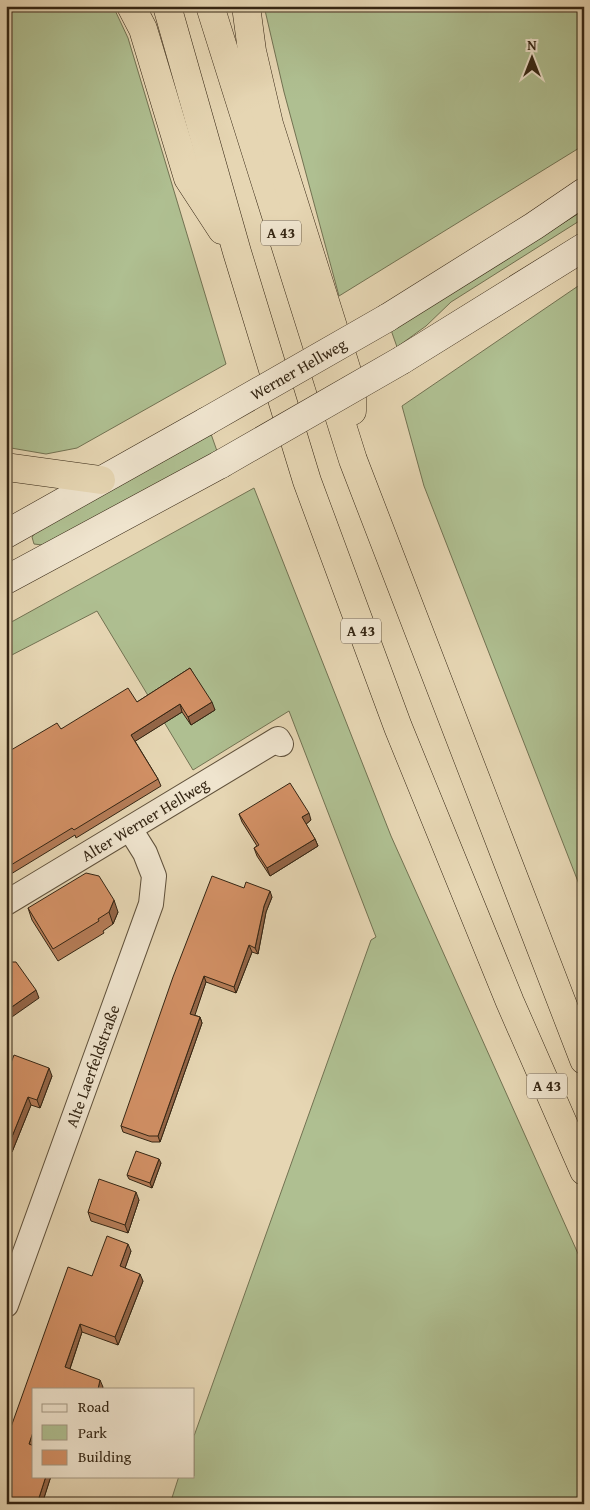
<svg xmlns="http://www.w3.org/2000/svg" width="590" height="1510" font-family="'Gentium Book Plus',serif">
<style>
.green{fill:#afbf91;stroke:#727252}
.lines{fill:none;stroke-linecap:round;stroke-linejoin:round}
.minor-casing{stroke:#60513b;stroke-width:26}
.secondary-casing{stroke:#342513;stroke-width:29}
.motorway-casing{stroke:#342513;stroke-width:29}
.minor{stroke:#efe4ce;stroke-width:24}
.secondary{stroke:#efe4ce;stroke-width:28}
.motorway{stroke:#e6d6b3;stroke-width:28}
.secondary-bridge-casing{stroke:#342513;stroke-width:29;stroke-linecap:butt}
.secondary-bridge{stroke:#efe4ce;stroke-width:28}
.wall{fill:#b57c57;stroke:#342513}
.shaded-wall{fill:#936547;stroke:#342513}
.building{fill:#d29065;stroke:#342513}
.labels{text-anchor:middle;stroke-width:5;stroke-linejoin:round;paint-order:stroke}
.shield{fill:#efe4ce;stroke:#6c5e4b;stroke-width:1}
.shield-label{font-size:15px;font-weight:bold;fill:#342513}
.street-label{font-size:16px;fill:#342513;stroke:#efe4ce}
</style>
<rect width="100%" height="100%" fill="#e6d6b3"/>
<filter id="stains"><feTurbulence type="fractalNoise" baseFrequency=".004" numOctaves="4"/><feColorMatrix values="0 0 0 0 .2 0 0 0 0 .09 0 0 0 0 .02 0 0 0 .5 -.17"/></filter>
<radialGradient id="worn" r=".72"><stop offset=".6" stop-color="#630" stop-opacity="0"/><stop offset="1" stop-color="#630" stop-opacity=".3"/></radialGradient>
<g class="green">
<path d="M6,6H113L128,38L226,364L77,448L46,454L11,448L7,456Z"/>
<path d="M264,6H584V145L339,296L284,92Z"/>
<path d="M584,210V218L451,302L426,326L397,347L391,330Z"/>
<path d="M584,282V897L424,486L402,406Z"/>
<path d="M211,434L217,451L42,545L34,544L32,537L36,532Z"/>
<path d="M254,488L391,836L584,1267V1504H170L179,1476H194V1436L371,940L376,937L289,711L193,770L97,611L6,658V625Z"/>
</g>
<g class="lines">
<g class="minor-casing">
<g id="minor">
<path id="s1" d="M6,903L278,739L281,744"/>
<path id="s2" d="M6,1305L151,904L154,876L145,853L130,829"/>
</g>
</g>
<g class="secondary-casing">
<g id="secondary">
<path d="M387,318L534,226L584,192"/>
<path d="M402,360L584,247"/>
<path d="M6,534L207,421"/>
<path d="M6,580L221,464"/>
</g>
</g>
<g class="motorway-casing">
<g id="motorway">
<path d="M131,6L143,29L188,178L222,230"/>
<path d="M167,6L237,252L307,481L398,727L510,1002L584,1171"/>
<path d="M210,6L353,460L584,1060"/>
<path d="M246,6L252,51L269,124L352,387V411"/>
<path d="M6,467L101,480"/>
</g>
</g>
<use href="#minor" class="minor"/>
<use href="#secondary" class="secondary"/>
<use href="#motorway" class="motorway"/>
<g class="secondary-bridge-casing">
<g id="secondary-bridge">
<path id="s3" d="M207,421L387,318"/>
<path d="M221,464L402,360"/>
</g>
</g>
<use href="#secondary-bridge" class="secondary-bridge"/>
</g>
<g class="wall">
<path d="M190,668L215,710L191,725L182,712L135,741L158,779L161,786L76,838L75,835L6,877V753L61,729L137,702Z"/>
<path d="M239,814L311,820L306,824L315,839L318,846L270,876L257,856L254,848L257,846L242,822Z"/>
<path d="M244,888L272,897L266,912L258,954L252,952L236,993L206,982L194,1015L200,1017L202,1023L160,1142H152L123,1132L121,1126Z"/>
<path d="M28,908L118,912L113,924L103,931L104,933L58,961L32,920Z"/>
<path d="M6,1076H52L40,1108L31,1105L12,1152L8,1151L6,1156Z"/>
<path d="M161,1163L152,1188L129,1179L127,1175Z"/>
<path d="M139,1200L128,1233L91,1221L88,1212Z"/>
<path d="M131,1251L125,1268L143,1281L118,1345L82,1332L70,1369L103,1387L102,1389H34V1476H51L42,1504H6V1441L92,1276Z"/>
</g>
<g class="shaded-wall">
<path d="M212,702L215,710L191,725L188,717Z"/>
<path d="M180,704L182,712L134,742L131,735Z"/>
<path d="M309,813L311,820L305,825L302,817Z"/>
<path d="M315,839L318,846L270,876L267,868Z"/>
<path d="M270,891L272,897L266,912L258,954L255,948L264,906Z"/>
<path d="M114,900L118,912L113,924L109,912Z"/>
<path d="M249,945L252,952L236,993L234,987Z"/>
<path d="M204,976L206,982L193,1021L190,1014Z"/>
<path d="M36,990L39,998L9,1019L6,1011Z"/>
<path d="M200,1017L202,1023L160,1142L158,1136Z"/>
<path d="M49,1068L52,1076L40,1108L37,1100Z"/>
<path d="M28,1097L31,1105L12,1152L9,1144Z"/>
<path d="M6,1145L8,1151L6,1156Z"/>
<path d="M159,1159L161,1163L152,1188L150,1183Z"/>
<path d="M136,1192L139,1200L128,1233L125,1225Z"/>
<path d="M128,1244L131,1251L123,1274L120,1266Z"/>
<path d="M140,1274L143,1281L118,1345L115,1337Z"/>
<path d="M80,1324L82,1332L68,1374L65,1367Z"/>
<path d="M100,1380L103,1387L102,1389H98Z"/>
<path d="M34,1429V1444L31,1451L29,1444Z"/>
<path d="M46,1476H51L42,1504H37Z"/>
</g>
<g class="building">
<path d="M190,668L212,702L188,717L180,704L131,735L158,779L74,830L72,828L6,868V753L57,723L61,729L128,688L137,702Z"/>
<path d="M290,783L309,813L302,817L315,839L267,868L254,848L259,845L239,814Z"/>
<path d="M86,873L99,876L114,900L109,912L98,919L99,921L53,949L28,908Z"/>
<path d="M212,876L244,888L246,882L270,891L264,906L255,948L249,945L234,987L204,976L190,1014L200,1017L158,1136H149L121,1126L173,977Z"/>
<path d="M8,962H16L36,990L6,1011V964Z"/>
<path d="M14,1055L49,1068L37,1100L28,1097L9,1144L6,1143V1076Z"/>
<path d="M136,1151L159,1159L150,1183L127,1175Z"/>
<path d="M99,1179L136,1192L125,1225L88,1212Z"/>
<path d="M107,1236L128,1244L120,1266L140,1274L115,1337L80,1324L65,1367L100,1380L98,1389H34V1429L29,1444L34,1446V1476H46L37,1504H15L11,1502L10,1504H6V1441L68,1267L92,1276Z"/>
</g>
<g class="labels">
<g class="shield">
<rect x="261" y="220.5" width="40" height="25" rx="4"/>
<rect x="341" y="618.5" width="40" height="25" rx="4"/>
<rect x="527" y="1073.5" width="40" height="25" rx="4"/>
</g>
<g class="shield-label">
<text x="281" y="238">A 43</text>
<text x="361" y="636">A 43</text>
<text x="547" y="1091">A 43</text>
</g>
<g class="street-label">
<text dy="6" stroke="none"><textPath href="#s3" startOffset="105">Werner Hellweg</textPath></text>
<text dy="6" stroke="none"><textPath href="#s1" startOffset="162">Alter Werner Hellweg</textPath></text>
<text dy="6" stroke="none"><textPath href="#s2" startOffset="254">Alte Laerfeldstraße</textPath></text>
</g>
</g>
<rect width="590" height="1510" fill="none" stroke="#e6d6b3" stroke-width="25"/>
<rect x="8" y="8" width="575" height="1495" fill="none" stroke="#342513" stroke-width="2.5"/>
<rect x="12" y="12" width="565" height="1485" fill="none" stroke="#342513"/>
<rect x="32" y="1388" width="162" height="90" fill="#efe4ce" stroke="#a49883"/>
<rect x="42" y="1404" width="25" height="8" fill="#efe4ce" stroke="#a49883"/>
<text x="78" y="1412" font-size="15" fill="#342513">Road</text>
<rect x="42" y="1425" width="25" height="15" fill="#afbf91" stroke="#a49883"/>
<text x="78" y="1438" font-size="15" fill="#342513">Park</text>
<rect x="42" y="1450" width="25" height="15" fill="#d29065" stroke="#a49883"/>
<text x="78" y="1462" font-size="15" fill="#342513">Building</text>
<g transform="translate(532 58)" stroke="#efe4ce" stroke-width="4" paint-order="stroke">
<path d="M0-4L9 19L0 12L-9 19Z" fill="#342513"/>
<text y="-8" font-size="14" font-weight="bold" text-anchor="middle" fill="#342513">N</text>
</g>
<rect width="100%" height="100%" filter="url(#stains)"/>
<rect width="100%" height="100%" fill="url(#worn)"/>
</svg>
